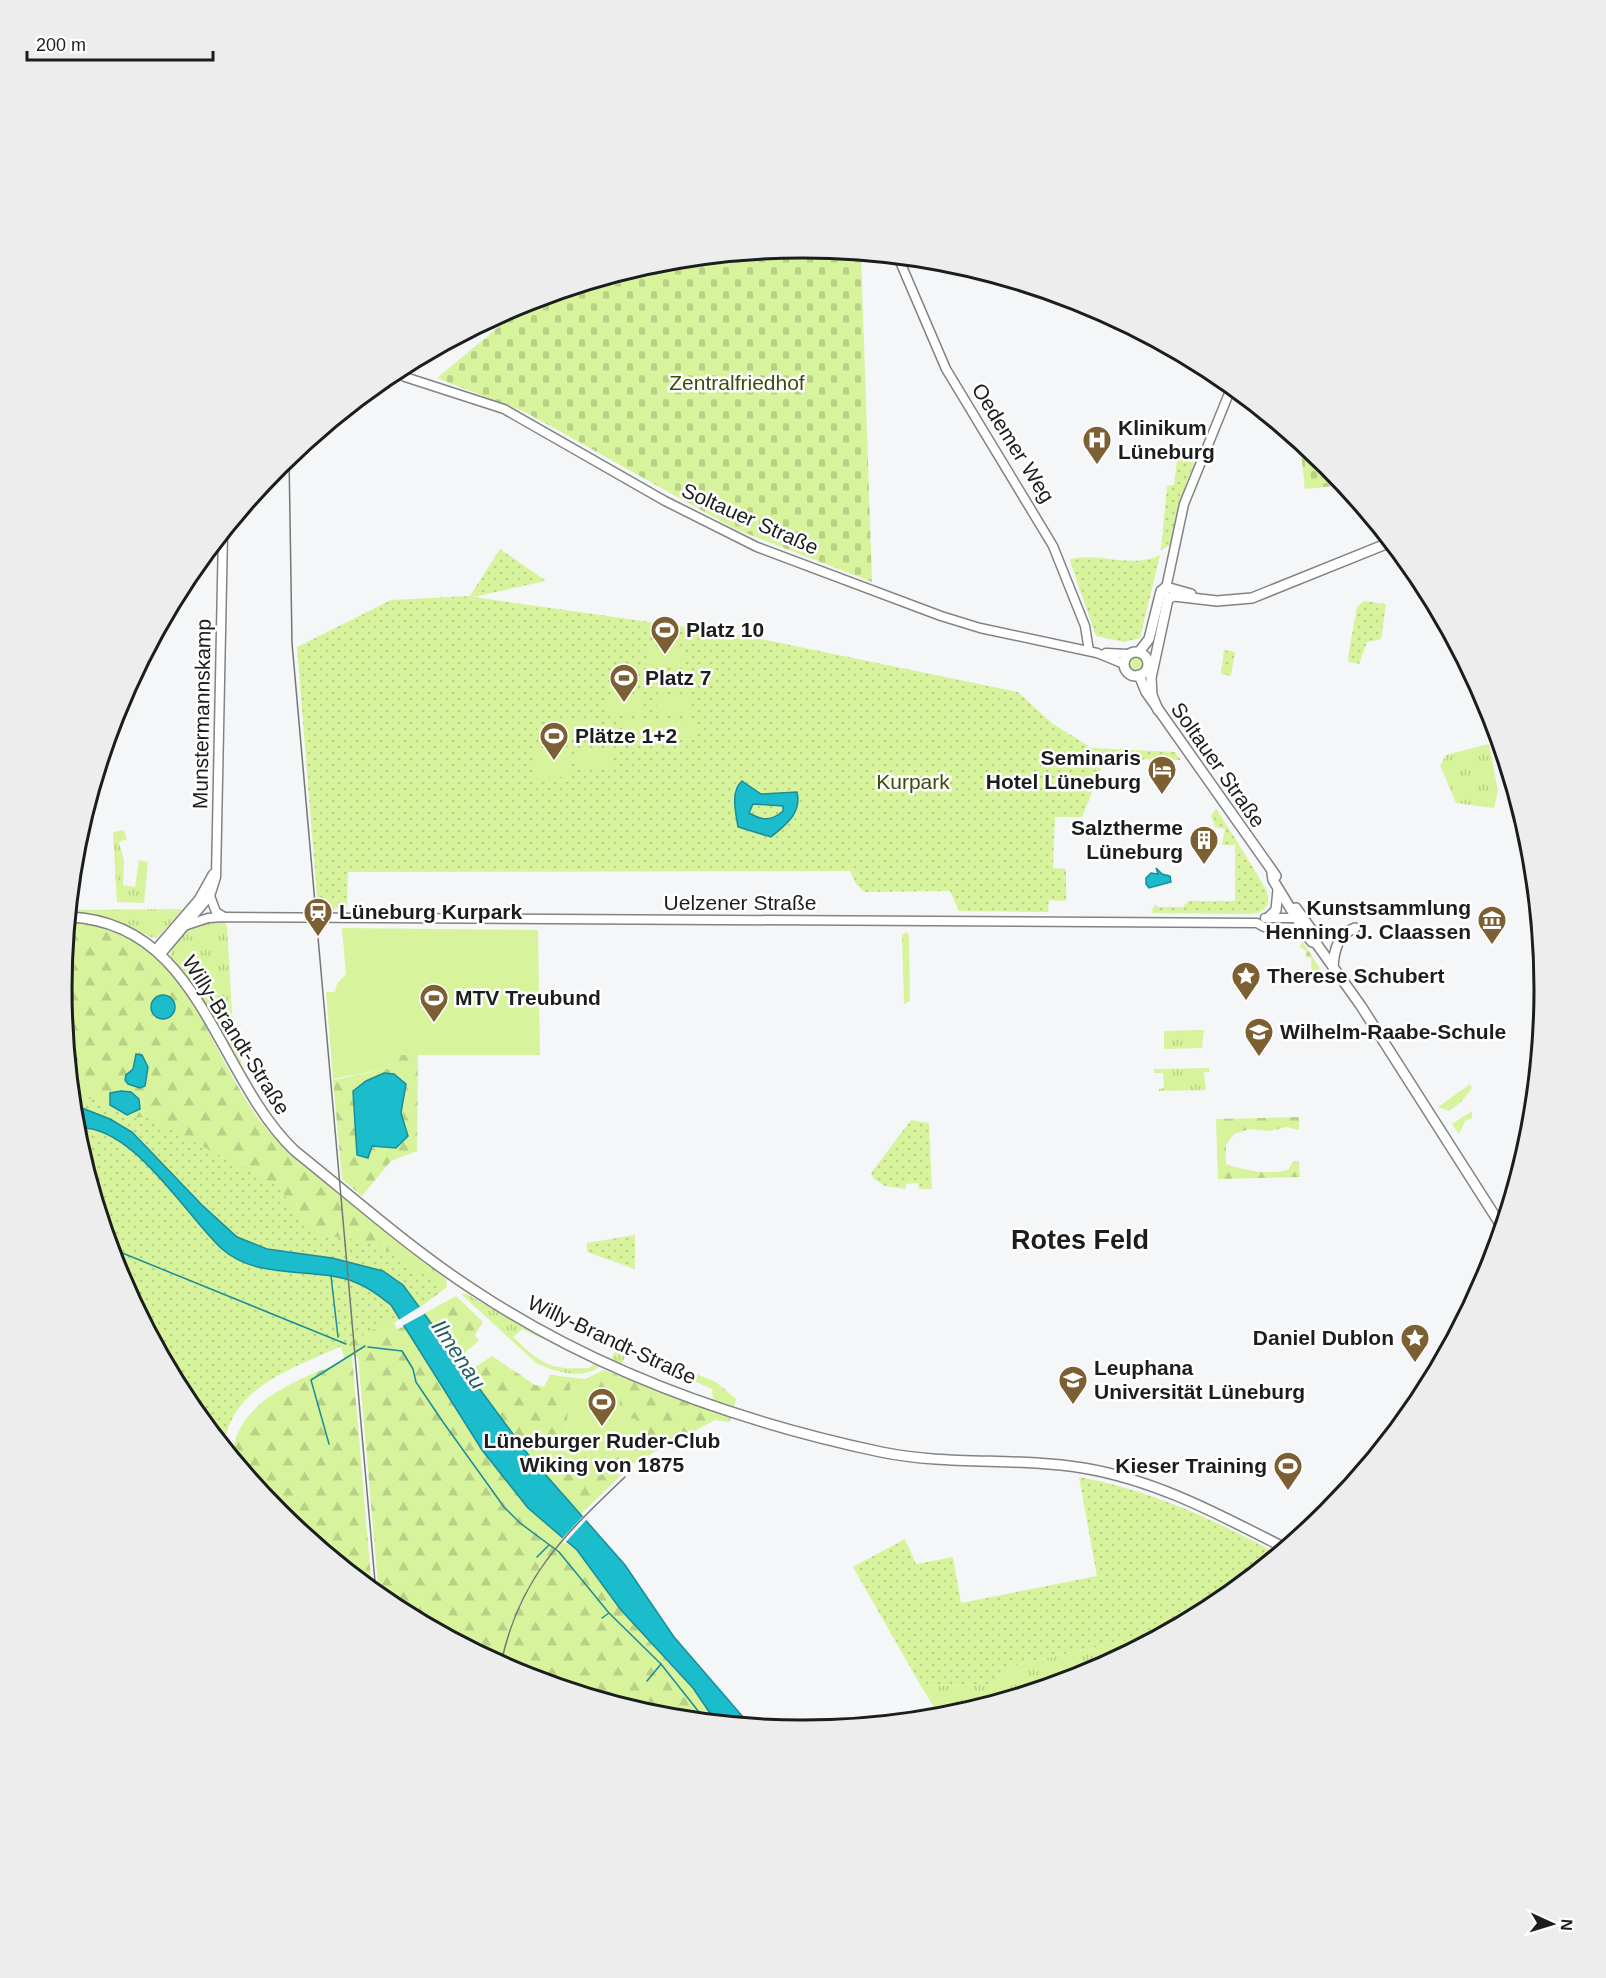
<svg xmlns="http://www.w3.org/2000/svg" width="1606" height="1978" font-family="Arial,sans-serif">
<style>
.grass{fill:url(#grass-tufts)}
.forest{fill:url(#forest-firs);fill-rule:evenodd}
.cemetery{fill:url(#cemetery-stones)}
.park{fill:url(#park-dots)}
.pitch{fill:#d7f49d}
.water{fill:#1bbccc;stroke:#1b8c98;stroke-width:1.5;fill-rule:evenodd}
.pier{fill:#f4f6f7}
.lines{fill:none;stroke-linecap:round;stroke-linejoin:round}
.stream{stroke:#1b8c98;stroke-width:1.5}
.tertiary-casing{stroke:#828385;stroke-width:11}
.secondary-casing{stroke:#828385;stroke-width:12}
.tertiary{stroke:#fff;stroke-width:8}
.secondary{stroke:#fff;stroke-width:9}
.rail{stroke:#757676;stroke-width:1.5}
.labels{text-anchor:middle;stroke-width:5;stroke-linejoin:round;paint-order:stroke}
.park-label{font-size:21px;fill:#3b4c08;stroke:#fff}
.poi-label{font-size:21px;font-weight:bold;fill:#1c1d1d;stroke:#fff;text-anchor:start}
.street-label{font-size:21px;fill:#1c1d1d;stroke:#fff}
.water-label{font-size:22px;font-style:italic;fill:#245e64;stroke:#fff}
.district-label{font-size:27px;font-weight:bold;fill:#1c1d1d;stroke:#fff}
.rim{fill:none;stroke:#1c1d1d;stroke-width:3}
</style>
<defs>
<pattern id="grass-tufts" width="24" height="20" patternUnits="userSpaceOnUse" patternTransform="scale(1.5)"><rect width="24" height="20" fill="#d7f49d"/><path d="M3 7l-1-3M5 7V3M7 7l1-3M15 17l-1-3M17 17v-4M19 17l1-3" fill="none" stroke="#b8d187"/></pattern>
<pattern id="forest-firs" width="22" height="20" patternUnits="userSpaceOnUse" patternTransform="scale(1.5)"><rect width="22" height="20" fill="#d7f49d"/><path d="M5 1l3.5 6h-7zM16 11l3.5 6h-7z" fill="#b8d187"/></pattern>
<pattern id="cemetery-stones" width="16" height="16" patternUnits="userSpaceOnUse" patternTransform="scale(1.5)"><rect width="16" height="16" fill="#d7f49d"/><path d="M2 7V4a2 2 0 0 1 4 0v3zM10 15v-3a2 2 0 0 1 4 0v3z" fill="#b8d187"/></pattern>
<pattern id="park-dots" width="8" height="8" patternUnits="userSpaceOnUse" patternTransform="scale(1.5)"><rect width="8" height="8" fill="#d7f49d"/><path d="M2 2h.1M6 6h.1" fill="none" stroke="#b8d187" stroke-width="1.8" stroke-linecap="round"/></pattern>
</defs>
<rect width="100%" height="100%" fill="#f4f6f7"/>
<g class="grass">
<circle cx="1136" cy="664" r="7"/>
<path d="M1489,744L1498,791L1494,808L1456,803L1440,765L1446,755Z"/>
<path d="M124,830L127,839L119,842L124,860L123,885L135,887L139,860L148,862L144,903L117,902L113,832Z"/>
<path d="M183,909L160,935L153,938L103,916L69,910Z"/>
<path d="M223,920L227,926L232,1013L243,1072L194,986L170,956C175,928 198,922 223,920Z"/>
<path d="M1405,928L1468,929L1464,931L1374,930Z"/>
<path d="M1204,1030L1202,1048L1164,1049V1031Z"/>
<path d="M1209,1068V1072H1204L1206,1090L1159,1091V1089L1164,1088L1163,1073H1154V1069Z"/>
<path d="M1470,1084L1472,1088L1461,1102L1449,1111L1438,1107Z"/>
<path d="M1472,1111V1118L1465,1121L1459,1134L1452,1124Z"/>
<path d="M461,1294H467L523,1327L585,1357L583,1358L522,1329L513,1337C542,1364 548,1370 589,1368L594,1364L599,1367C581,1380 555,1372 536,1363Z"/>
<path d="M622,1346H629L716,1382L736,1399L734,1407L713,1400L712,1389L628,1352L621,1364L611,1359L616,1349Z"/>
<path d="M1165,1632L1101,1663L1104,1665L1091,1672L947,1716L940,1717L921,1686L988,1685L1001,1678L1011,1666Z"/>
</g>
<g class="forest">
<path d="M68,922C191,921 206,1063 271,1134C290,1155 314,1173 336,1191C372,1220 409,1250 446,1279L447,1287L419,1308L403,1285L73,1107L62,989ZM134,1058L145,1086L140,1088L128,1084L125,1080L133,1069ZM127,1091V1115L113,1108V1092Z"/>
<path d="M906,932L909,935L910,1001L904,1004L902,935Z"/>
<path d="M1302,941L1323,973L1312,981L1311,958L1306,957V951L1300,947Z"/>
<path d="M397,1055H418L417,1151L391,1161L362,1196L342,1179L333,1080L397,1067ZM384,1073L405,1099L401,1113L408,1136L396,1148L372,1146L353,1091L366,1081Z"/>
<path d="M1299,1117V1130L1286,1127L1270,1131L1249,1129L1234,1134L1226,1145V1164C1241,1170 1274,1176 1289,1169L1293,1161H1299L1300,1177L1218,1179L1216,1119Z"/>
<path d="M325,1295L391,1305L400,1319L394,1323L397,1329L406,1326L482,1450L528,1508L577,1550L621,1610L693,1688L716,1722L658,1716L519,1674L391,1605L379,1596L358,1356H352L372,1590L278,1513L231,1455C234,1448 234,1440 238,1433C255,1393 309,1376 345,1360Z"/>
<path d="M456,1296L483,1322L475,1335L479,1341L462,1355L475,1367L492,1356L535,1385L544,1387L550,1375L585,1379L604,1370L731,1418L729,1422L715,1420L634,1463L581,1514L544,1474L564,1451L588,1450L606,1457L620,1444L644,1435L633,1424L636,1419L618,1418L606,1394L571,1383L566,1433L545,1459L530,1457L423,1314Z"/>
</g>
<g class="cemetery">
<path d="M803,248L861,253L872,582L735,529L525,412L437,378L530,301L659,262Z"/>
<path d="M1301,452H1312L1328,465L1344,485L1305,489Z"/>
</g>
<g class="park">
<path d="M1179,445L1199,452L1185,486L1172,544L1161,550L1167,486L1174,485Z"/>
<path d="M500,549L546,581L473,597L736,634L1018,692L1053,724L1092,748L1175,752L1181,760L1105,759L1082,817H1055L1053,868L1066,869V901L1049,900L1048,912L959,911L950,891L864,892L856,884L850,871L348,872L347,908L318,909L297,647L391,600L470,596Z"/>
<path d="M1160,555L1140,638L1124,642L1096,636L1070,561L1071,559C1100,552 1132,569 1160,555Z"/>
<path d="M1364,601L1386,604L1381,639L1367,642L1359,664L1349,662L1348,657L1357,607Z"/>
<path d="M1224,650L1235,652L1231,676L1221,674Z"/>
<path d="M1216,808C1233,836 1250,861 1266,890C1272,903 1266,912 1252,914L1151,913L1155,904L1158,907H1183L1188,901H1235V845H1222L1225,829L1215,827L1211,816Z"/>
<path d="M72,1094L98,1101L129,1118L146,1117L267,1180L276,1182L296,1213L307,1226L322,1235L377,1243L444,1288C413,1308 381,1326 348,1343C299,1367 232,1383 224,1446L186,1401L118,1272L76,1133Z"/>
<path d="M911,1120L929,1123L932,1189H919L918,1183L906,1184V1189L885,1186L873,1178L871,1173Z"/>
<path d="M635,1235V1269L587,1252V1243Z"/>
<path d="M1079,1477C1154,1491 1212,1519 1278,1554L1215,1606L1165,1632L1011,1666L1001,1678L988,1685L921,1686L853,1567L905,1539L916,1564L953,1557L961,1603L1097,1576Z"/>
</g>
<g class="pitch">
<path d="M648,647L683,648V665L647,664Z"/>
<path d="M655,670H691L690,687H655Z"/>
<path d="M605,694H643V713L605,712Z"/>
<path d="M691,695V713H656L657,696Z"/>
<path d="M600,719L601,738L564,739V720Z"/>
<path d="M624,720L660,721V740L624,739Z"/>
<path d="M662,721L697,722V740H662Z"/>
<path d="M559,724L560,734L538,735L537,725Z"/>
<path d="M571,747L572,777L536,778L535,748Z"/>
<path d="M577,748H611L612,767H577Z"/>
<path d="M342,928L538,930L540,1055H398L397,1067L333,1079L326,992H335L337,984L346,974Z"/>
<path d="M578,1381L603,1388L606,1394H620L619,1418L636,1419L634,1424L644,1435L620,1444L606,1457L588,1450L564,1451L544,1474L530,1457L545,1459L566,1433L571,1383Z"/>
</g>
<g class="water">
<path d="M742,781L761,794L797,792C802,814 785,825 771,837L738,827C736,814 730,791 742,781ZM753,804L783,806V811C772,821 762,821 749,813Z"/>
<path d="M1156,868L1162,874L1170,876L1171,882L1149,888L1146,884V878L1151,873L1158,874Z"/>
<circle cx="163" cy="1007" r="12"/>
<path d="M136,1054L142,1055L148,1067L145,1086L140,1088L128,1084L125,1080L126,1075L133,1069Z"/>
<path d="M384,1073L394,1074L406,1084L401,1113L408,1136L396,1148L372,1146L368,1158L357,1155L353,1091L366,1081Z"/>
<path d="M121,1091L131,1092L139,1099L140,1109L127,1115L110,1105V1093Z"/>
<path d="M73,1108H82L110,1119L132,1132L202,1205L237,1237L267,1249L332,1258L383,1271L403,1285L530,1457L625,1565L674,1637L750,1725L716,1722L693,1688L621,1610L577,1550L528,1508L482,1450L391,1305C381,1297 370,1288 357,1283C313,1265 260,1282 222,1249C186,1216 131,1121 75,1128Z"/>
</g>
<g class="pier">
<path d="M421,1306L426,1313L402,1326L397,1321Z"/>
<path d="M585,1514L588,1518L564,1544L561,1540Z"/>
</g>
<g class="lines">
<g class="stream">
<path d="M110,1248L346,1344"/>
<path d="M331,1276L338,1337"/>
<path d="M368,1347L402,1351L413,1369L416,1382L443,1422L504,1507L520,1523L559,1552L609,1613L661,1664L706,1721"/>
<path d="M329,1444L311,1380L365,1346"/>
<path d="M537,1557L549,1545"/>
<path d="M602,1618L609,1613"/>
<path d="M647,1681L661,1664"/>
<path d="M697,1720L702,1715"/>
</g>
<g class="tertiary-casing">
<g id="tertiary">
<path d="M898,257L946,369L1053,546L1085,626L1089,651"/>
<path d="M405,377L504,409L665,501L757,547L941,616L980,628L1097,653L1124,664"/>
<path d="M1165,593L1184,504L1232,386"/>
<path d="M1106,653L1129,654"/>
<path d="M210,896L216,912L224,917"/>
<path d="M1265,918H1300"/>
<path d="M187,925L208,918L224,917L1257,923L1264,927L1306,928"/>
<path d="M156,949L199,899L213,874"/>
<path d="M161,954L210,896L216,877L223,533"/>
</g>
</g>
<g class="secondary-casing">
<g id="secondary">
<path d="M1139,652L1149,639L1161,591L1166,587L1191,594"/>
<circle cx="1136" cy="664" r="12"/>
<path d="M1139,675L1146,692L1276,876"/>
<path d="M1158,710L1152,695L1151,678L1168,599L1174,596L1217,601L1252,598L1391,542"/>
<path d="M1272,873L1273,880L1308,937L1312,942L1316,943L1361,1006L1502,1227"/>
<path d="M1296,908L1316,936V943"/>
<path d="M69,917C201,922 215,1075 295,1151C355,1199 413,1251 477,1292C598,1372 740,1422 881,1452C949,1466 1016,1457 1083,1468C1156,1480 1220,1515 1285,1548"/>
<path d="M1268,918L1276,910L1278,890"/>
<path d="M1333,967C1334,950 1338,934 1355,928"/>
<path d="M1429,1382L1443,1358"/>
</g>
</g>
<use href="#tertiary" class="tertiary"/>
<use href="#secondary" class="secondary"/>
<g class="rail">
<path d="M289,456L292,643L376,1593"/>
<path d="M501,1664C518,1579 564,1535 625,1477"/>
</g>
</g>
<defs>
<g id="hospital-pin" transform="scale(1.5)"><path d="M0 17L-7.5 6A9.5 9.5 0 1 1 7.5 6Z" fill="#7c5f32" stroke="#fff"/><path d="M-5-5h3v3.5h4V-5h3V5h-3V1.5h-4V5h-3Z" fill="#fff"/></g>
<g id="stadium-pin" transform="scale(1.5)"><path d="M0 17L-7.5 6A9.5 9.5 0 1 1 7.5 6Z" fill="#7c5f32" stroke="#fff"/><path d="M0-5a6.5 5 0 1 0 0 10a6.5 5 0 1 0 0-10ZM-3.5-1.8h7v3.6h-7Z" fill="#fff"/></g>
<g id="hotel-pin" transform="scale(1.5)"><path d="M0 17L-7.5 6A9.5 9.5 0 1 1 7.5 6Z" fill="#7c5f32" stroke="#fff"/><path d="M-6-4.5h1.5V1H6V5H4.5V3h-9V5H-6ZM-4 0a1.8 1.8 0 1 1 3.6 0ZM.5 0V-2.5h3Q6-2.5 6 0Z" fill="#fff"/></g>
<g id="building-pin" transform="scale(1.5)"><path d="M0 17L-7.5 6A9.5 9.5 0 1 1 7.5 6Z" fill="#7c5f32" stroke="#fff"/><path d="M-4-6H4V6H1V3H-1V6H-4ZM-2.5-4.3h1.7v1.8h-1.7ZM.8-4.3h1.7v1.8H.8ZM-2.5-1h1.7V.8h-1.7ZM.8-1h1.7V.8H.8Z" fill="#fff"/></g>
<g id="station-pin" transform="scale(1.5)"><path d="M0 17L-7.5 6A9.5 9.5 0 1 1 7.5 6Z" fill="#7c5f32" stroke="#fff"/><path d="M-3-6H3Q5-6 5-4V2Q5 4 3 4L4.5 6H3L1.5 4h-3L-3 6H-4.5L-3 4Q-5 4-5 2V-4Q-5-6-3-6ZM-3.5-4v3h7v-3ZM-3.5 1v1.5H-2V1ZM2 1v1.5H3.5V1Z" fill="#fff"/></g>
<g id="museum-pin" transform="scale(1.5)"><path d="M0 17L-7.5 6A9.5 9.5 0 1 1 7.5 6Z" fill="#7c5f32" stroke="#fff"/><path d="M0-6L6-3V-2H-6V-3ZM-5-1h2V3h-2ZM-1-1h2V3h-2ZM3-1h2V3H3ZM-6 4H6V6H-6Z" fill="#fff"/></g>
<g id="sight-pin" transform="scale(1.5)"><path d="M0 17L-7.5 6A9.5 9.5 0 1 1 7.5 6Z" fill="#7c5f32" stroke="#fff"/><path d="M0-6L1.8-2.2L6-1.7L2.9 1.2L3.7 5.4L0 3.3L-3.7 5.4L-2.9 1.2L-6-1.7L-1.8-2.2Z" fill="#fff"/></g>
<g id="school-pin" transform="scale(1.5)"><path d="M0 17L-7.5 6A9.5 9.5 0 1 1 7.5 6Z" fill="#7c5f32" stroke="#fff"/><path d="M0-5L7-2L0 1L-7-2ZM-4 1L0 2.5L4 1V4Q0 6-4 4Z" fill="#fff"/></g>
<g id="university-pin" transform="scale(1.5)"><path d="M0 17L-7.5 6A9.5 9.5 0 1 1 7.5 6Z" fill="#7c5f32" stroke="#fff"/><path d="M0-5L7-2L0 1L-7-2ZM-4 1L0 2.5L4 1V4Q0 6-4 4Z" fill="#fff"/></g>
</defs>
<g fill-rule="evenodd">
<use href="#hospital-pin" x="1097" y="440"/>
<use href="#stadium-pin" x="665" y="630"/>
<use href="#stadium-pin" x="624" y="678"/>
<use href="#stadium-pin" x="554" y="736"/>
<use href="#hotel-pin" x="1162" y="770"/>
<use href="#building-pin" x="1204" y="840"/>
<use href="#station-pin" x="318" y="912"/>
<use href="#museum-pin" x="1492" y="920"/>
<use href="#sight-pin" x="1246" y="976"/>
<use href="#stadium-pin" x="434" y="998"/>
<use href="#school-pin" x="1259" y="1032"/>
<use href="#sight-pin" x="1415" y="1338"/>
<use href="#university-pin" x="1073" y="1380"/>
<use href="#stadium-pin" x="602" y="1402"/>
<use href="#stadium-pin" x="1288" y="1466"/>
</g>
<g class="labels">
<g class="park-label">
<text x="737" y="390">Zentralfriedhof</text>
<text x="913" y="789">Kurpark</text>
</g>
<g class="poi-label">
<text x="1118" y="435">Klinikum<tspan x="1118" dy="24">Lüneburg</tspan></text>
<text x="686" y="637">Platz 10</text>
<text x="645" y="685">Platz 7</text>
<text x="575" y="743">Plätze 1+2</text>
<text x="1141" y="765" text-anchor="end">Seminaris<tspan x="1141" dy="24">Hotel Lüneburg</tspan></text>
<text x="1183" y="835" text-anchor="end">Salztherme<tspan x="1183" dy="24">Lüneburg</tspan></text>
<text x="1471" y="915" text-anchor="end">Kunstsammlung<tspan x="1471" dy="24">Henning J. Claassen</tspan></text>
<text x="339" y="919">Lüneburg Kurpark</text>
<text x="1267" y="983">Therese Schubert</text>
<text x="455" y="1005">MTV Treubund</text>
<text x="1280" y="1039">Wilhelm-Raabe-Schule</text>
<text x="1394" y="1345" text-anchor="end">Daniel Dublon</text>
<text x="1094" y="1375">Leuphana<tspan x="1094" dy="24">Universität Lüneburg</tspan></text>
<text x="602" y="1448" text-anchor="middle">Lüneburger Ruder-Club<tspan x="602" dy="24">Wiking von 1875</tspan></text>
<text x="1267" y="1473" text-anchor="end">Kieser Training</text>
</g>
<g class="street-label">
<text transform="translate(1013 443) rotate(58)" y="7">Oedemer Weg</text>
<text transform="translate(750 519) rotate(24)" y="7">Soltauer Straße</text>
<text transform="translate(202 714) rotate(-89)" y="7">Munstermannskamp</text>
<text transform="translate(1218 765) rotate(55)" y="7">Soltauer Straße</text>
<text x="740" y="910">Uelzener Straße</text>
<text transform="translate(236 1035) rotate(58)" y="7">Willy-Brandt-Straße</text>
<text transform="translate(612 1340) rotate(25)" y="7">Willy-Brandt-Straße</text>
</g>
<g class="water-label">
<text transform="translate(459 1354) rotate(56)" y="8">Ilmenau</text>
</g>
<g class="district-label">
<text x="1080" y="1249">Rotes Feld</text>
</g>
</g>
<path d="M0 0H1606V1978H0ZM72 989a731 731 0 1 1 1462 0a731 731 0 1 1-1462 0Z" fill="#ededed" fill-rule="evenodd"/>
<path class="rim" d="M72 989a731 731 0 1 1 1462 0a731 731 0 1 1-1462 0Z"/>
<g transform="translate(1552 1924) rotate(94)" stroke="#ffffff" stroke-width="4.5" paint-order="stroke">
<path d="M0-4.5L10 22L0 15L-10 22Z" fill="#1c1d1d"/>
<text y="-9" font-size="16" font-weight="bold" text-anchor="middle" fill="#1c1d1d">N</text>
</g>
<path d="M27 51v9h186v-9" fill="none" stroke="#1c1d1d" stroke-width="3"/>
<text x="36" y="51" font-size="18" fill="#1c1d1d" stroke="#ffffff" stroke-width="4.5" paint-order="stroke">200 m</text>
</svg>
